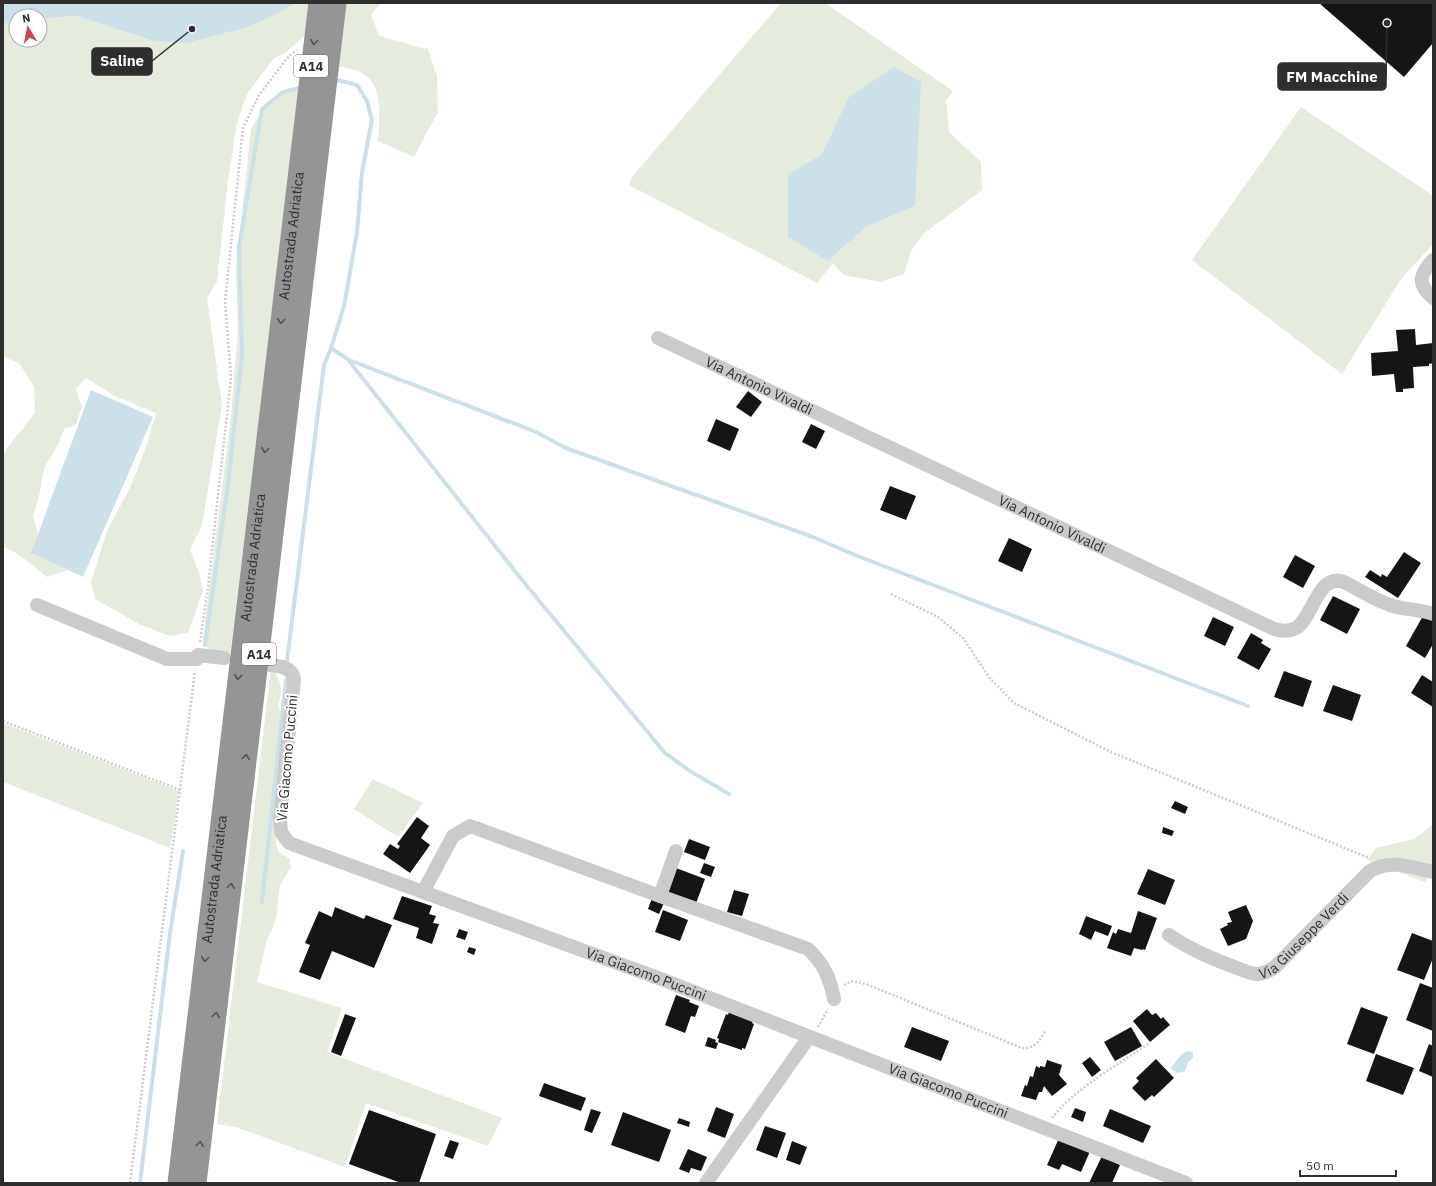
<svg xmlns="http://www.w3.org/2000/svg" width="1436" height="1186" font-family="'IBM Plex Sans',sans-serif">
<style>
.green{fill:#e5ebdd;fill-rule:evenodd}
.water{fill:#cbe0e9}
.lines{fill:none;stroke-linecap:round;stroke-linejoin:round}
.stream{stroke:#cbe0e9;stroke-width:4}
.building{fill:#151515}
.path{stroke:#cbcbcb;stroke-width:2.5;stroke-dasharray:2 2;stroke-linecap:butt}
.minor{stroke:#cbcbcb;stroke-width:14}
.highway{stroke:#959595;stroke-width:21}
.oneway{stroke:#525252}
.labels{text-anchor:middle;stroke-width:4;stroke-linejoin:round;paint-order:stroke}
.shield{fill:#fff;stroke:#6d6d6d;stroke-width:1}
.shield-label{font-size:13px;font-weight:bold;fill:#2e2e2e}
.street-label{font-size:14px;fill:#2e2e2e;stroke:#fff}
.leader{fill:none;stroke:#2e2e2e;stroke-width:1.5}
.callout-dot{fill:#2e2e2e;stroke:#fff;stroke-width:1.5}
.callout{fill:#2e2e2e;stroke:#2e2e2e;stroke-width:1.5}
.callout-label{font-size:15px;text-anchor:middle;font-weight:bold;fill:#fff}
</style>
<rect width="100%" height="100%" fill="#fff"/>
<g class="green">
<path d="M295,3H381L371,15L379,36L426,49L427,47L437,76L438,112L414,157L378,141C381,104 384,68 336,67L342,4L285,53L274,58L247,94L237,123L228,181L217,281L207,298L222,405L202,525L190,550L199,572L203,591L188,633L170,636L141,625L95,599L91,582L107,531L131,486L146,447L156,413L115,396L86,378L76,389L82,407L75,426L65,428L55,450L44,468L39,496L33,516L38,534L31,553L68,570L47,577L21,556L3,546V456L7,448L35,413L34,387L20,364L3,356V24L16,22V40H40V19L76,16L154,41L286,9Z"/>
<path d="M781,3H825L953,91L946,101L949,132L981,162L982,190L923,234L911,251L904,274L881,282L844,275L833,263L817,283L629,185L632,177ZM822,154L915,206L866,227L828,261L788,174Z"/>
<path d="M299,89L230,655L214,652L203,645V638L231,416L238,330L236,268L251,129L263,109L283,93Z"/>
<path d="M1301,107L1432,195H1433V244L1401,279L1342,374L1192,260Z"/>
<path d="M271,668C276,674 282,684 281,692C280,703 275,705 284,716L276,845L279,852L290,859L291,867L280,885L277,914L273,927L267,939L257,982L342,1008L327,1052L502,1118L488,1146L366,1103L345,1167L236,1127L217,1124Z"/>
<path d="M3,723L179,791L170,848L3,782Z"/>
<path d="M373,779L423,803L398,837L354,809Z"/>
<path d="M1433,824V871L1425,882L1367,860L1376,848L1414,839Z"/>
</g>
<g class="water">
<path d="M3,3H295L286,9L248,27L186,43L154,41L76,16L40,19V16H16V22L3,24Z"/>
<path d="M894,67L921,82L915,206L866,227L828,261L788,237V174L822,154L849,97Z"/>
<path d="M91,390L153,417L83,577L31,553Z"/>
<path d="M1189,1051L1193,1053V1058L1188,1062L1185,1071L1178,1073L1171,1069V1067C1177,1062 1179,1053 1189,1051Z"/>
</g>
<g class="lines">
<g class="stream">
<path d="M333,79L357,85L367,101L372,120L362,172L357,232L344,306L331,348L349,360L536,432L566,448L813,537L855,555L1248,706"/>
<path d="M349,361L522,580L665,753L690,771L729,794"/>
<path d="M205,645L228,485L242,354L239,247L262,109L283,92L303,87"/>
<path d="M287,661L324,365L331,348"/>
<path d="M262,902L286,680"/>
<path d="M140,1183L170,933L183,851"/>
</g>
</g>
<g class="building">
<path d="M1319,3H1433V43L1404,77Z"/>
<path d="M1415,329L1416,345L1433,343V363L1429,364V366L1413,367L1414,388L1403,389V392H1396L1394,374L1372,376L1371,353L1398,351L1396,330Z"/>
<path d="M748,391L762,402L751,417L736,407Z"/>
<path d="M716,419L739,429L730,451L707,441Z"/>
<path d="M811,424L825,431L816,449L802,442Z"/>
<path d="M890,486L916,496L906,520L880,510Z"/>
<path d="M1009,538L1032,549L1022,572L998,561Z"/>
<path d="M1404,552L1421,563L1398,598L1365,577L1370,570L1381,577L1382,574L1387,577Z"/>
<path d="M1295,555L1315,566L1303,588L1283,577Z"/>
<path d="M1333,596L1360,609L1347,634L1320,620Z"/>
<path d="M1424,614L1433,619V644L1425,658L1406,646Z"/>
<path d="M1213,617L1234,627L1225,646L1204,636Z"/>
<path d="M1251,633L1263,640L1261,643L1271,649L1259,670L1237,658Z"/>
<path d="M1284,671L1312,681L1303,707L1274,697Z"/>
<path d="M1422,675L1433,682V707L1411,693Z"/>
<path d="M1333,685L1361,695L1352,721L1323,711Z"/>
<path d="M1175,801L1188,807L1185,814L1171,808Z"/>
<path d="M417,817L429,826L421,838L430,845L410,873L383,854L390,844L398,849L400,846L397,844Z"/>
<path d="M1163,827L1174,831L1172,836L1162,833Z"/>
<path d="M689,839L710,847L705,860L684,852Z"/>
<path d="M704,863L715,867L711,877L700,873Z"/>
<path d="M676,868L705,879L695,906L666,895Z"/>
<path d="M1148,869L1175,880L1165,905L1137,894Z"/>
<path d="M734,890L749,894L742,916L727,912Z"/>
<path d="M402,896L432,906L429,914L436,916L433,923L439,924L432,944L416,938L419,928L393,919Z"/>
<path d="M652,898L664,903L659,914L648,909Z"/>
<path d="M1246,905L1253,921L1246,939L1228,946L1220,929L1228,925L1227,923L1232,922L1228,912Z"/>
<path d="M335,907L364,919L366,915L392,925L374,968L332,951L320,980L299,972L310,945L305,943L319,911L332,917Z"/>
<path d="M663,910L688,920L680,941L655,932Z"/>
<path d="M1138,911L1157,918L1145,950L1143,949L1142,950L1134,948L1131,956L1107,948L1113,932L1116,934L1118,929L1131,933Z"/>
<path d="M1086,916L1112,926L1108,936L1095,931L1091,940L1079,934Z"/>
<path d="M459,929L468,932L465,940L456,937Z"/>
<path d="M1412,933L1433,941V958L1424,980L1397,970Z"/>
<path d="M469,947L476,949L474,955L467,952Z"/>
<path d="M1420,983L1433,988V1031L1406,1020Z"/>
<path d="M676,995L690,1000L689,1002L699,1006L695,1017L691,1016L685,1033L665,1025Z"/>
<path d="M1361,1007L1388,1017L1374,1054L1347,1044Z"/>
<path d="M1147,1009L1152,1015L1156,1013L1161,1019L1163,1017L1170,1025L1150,1042L1133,1021Z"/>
<path d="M729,1012L753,1020L752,1023L754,1024L745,1049L742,1048V1050L718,1042L719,1039L717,1038L726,1014L728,1015Z"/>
<path d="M345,1014L356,1018L341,1056L331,1052Z"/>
<path d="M912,1027L949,1041L941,1061L904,1047Z"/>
<path d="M1131,1027L1142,1046L1115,1061L1104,1042Z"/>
<path d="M708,1037L716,1040L715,1042L718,1043L716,1049L705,1046Z"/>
<path d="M1429,1044L1433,1046V1077L1419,1071Z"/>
<path d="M1376,1054L1414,1068L1403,1095L1366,1081Z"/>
<path d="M1090,1057L1101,1070L1092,1077L1082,1063Z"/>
<path d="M1156,1059L1174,1078L1154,1097L1152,1095L1145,1101L1132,1088L1139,1081L1136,1078Z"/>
<path d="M1047,1060L1062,1065L1059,1075L1067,1084L1052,1096L1044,1086L1042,1092H1039L1036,1100L1021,1096L1025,1085L1027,1086L1030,1076L1033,1077L1036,1066L1040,1068V1066L1045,1067Z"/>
<path d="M544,1083L586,1098L581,1111L539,1096Z"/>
<path d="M716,1107L734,1114L725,1138L707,1131Z"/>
<path d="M1075,1108L1086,1112L1083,1122L1071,1117Z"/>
<path d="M591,1109L601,1112L592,1133L584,1130Z"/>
<path d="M1110,1109L1151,1126L1143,1143L1103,1126Z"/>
<path d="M369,1110L436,1134L419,1183H401L349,1164Z"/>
<path d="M623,1112L671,1130L659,1162L611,1145Z"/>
<path d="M679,1118L690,1122L689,1127L677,1123Z"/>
<path d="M765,1126L786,1133L777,1158L756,1150Z"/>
<path d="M1060,1136L1091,1149L1081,1172L1062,1164L1059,1170L1047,1165Z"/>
<path d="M450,1140L459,1143L453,1159L444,1156Z"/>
<path d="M792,1141L807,1147L800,1165L786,1160Z"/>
<path d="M688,1149L707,1157L701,1171L691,1168L689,1173L679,1169Z"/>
<path d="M1102,1156L1120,1165L1112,1183H1089Z"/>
</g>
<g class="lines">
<g class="path">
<path d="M891,594L938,617L963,638L989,677L1014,703L1111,752L1369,858"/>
<path d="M200,642L208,587L231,378L225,302L243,128L259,95L289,56L297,50"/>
<path d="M3,721L180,790"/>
<path d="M844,985L852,981L866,984L1022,1048C1035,1049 1041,1039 1046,1030"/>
<path d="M818,1027L828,1009"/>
<path d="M1052,1118C1074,1089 1118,1065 1148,1044"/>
<path d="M130,1183L195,671"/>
</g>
<g class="minor">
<path d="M1433,260C1419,275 1417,284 1433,298"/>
<path id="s1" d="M658,338L1274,629C1281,631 1289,632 1296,628C1313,618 1318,572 1344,582C1360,590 1376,601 1393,606C1406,610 1420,609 1433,614"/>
<path d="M37,605L167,659H197"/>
<path d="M198,655L224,658"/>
<path id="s2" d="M270,665C280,666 292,667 294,679L280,819L281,832L289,843L661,979L1186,1183"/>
<path d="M423,892L453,836L470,826L660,896L676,851"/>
<path d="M660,896L808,949C824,964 830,978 834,999"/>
<path id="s3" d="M1169,935C1189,949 1210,958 1232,966C1240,969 1248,973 1256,974C1263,974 1270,971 1276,966L1370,871C1391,859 1411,867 1433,872"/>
<path d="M706,1183L809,1037"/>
</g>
<g class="highway">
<path id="s4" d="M178,1183L319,3"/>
<path d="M196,1183L336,3"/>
</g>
</g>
<defs><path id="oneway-chevron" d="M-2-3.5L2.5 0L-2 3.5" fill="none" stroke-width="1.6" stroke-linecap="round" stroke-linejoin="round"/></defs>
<g class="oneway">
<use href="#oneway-chevron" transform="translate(314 42) rotate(97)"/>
<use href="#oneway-chevron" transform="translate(281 321) rotate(97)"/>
<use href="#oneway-chevron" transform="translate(265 450) rotate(97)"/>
<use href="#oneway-chevron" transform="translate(238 677) rotate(97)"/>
<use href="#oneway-chevron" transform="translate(246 757) rotate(-83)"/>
<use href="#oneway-chevron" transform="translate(231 886) rotate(-83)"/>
<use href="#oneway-chevron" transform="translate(205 959) rotate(97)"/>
<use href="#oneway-chevron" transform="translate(216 1015) rotate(-83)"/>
<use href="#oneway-chevron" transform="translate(200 1144) rotate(-83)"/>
</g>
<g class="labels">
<g class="shield">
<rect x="294" y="55" width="34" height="22" rx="3"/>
<rect x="242" y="643" width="34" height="22" rx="3"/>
</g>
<g class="shield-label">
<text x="311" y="71">A14</text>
<text x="259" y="659">A14</text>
</g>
<g class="street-label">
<text dy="5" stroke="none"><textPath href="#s4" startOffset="954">Autostrada Adriatica</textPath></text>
<text dy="5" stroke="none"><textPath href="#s1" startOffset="112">Via Antonio Vivaldi</textPath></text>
<text dy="5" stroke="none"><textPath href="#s1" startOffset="436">Via Antonio Vivaldi</textPath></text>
<text dy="5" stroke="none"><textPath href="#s4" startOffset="630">Autostrada Adriatica</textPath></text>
<text transform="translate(287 758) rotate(-85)" y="5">Via Giacomo Puccini</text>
<text dy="5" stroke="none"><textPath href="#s4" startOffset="306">Autostrada Adriatica</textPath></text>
<text dy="5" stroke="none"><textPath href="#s3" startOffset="158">Via Giuseppe Verdi</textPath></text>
<text dy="5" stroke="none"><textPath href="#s2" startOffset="578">Via Giacomo Puccini</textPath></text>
<text dy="5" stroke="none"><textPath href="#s2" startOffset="902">Via Giacomo Puccini</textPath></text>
</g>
</g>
<path class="leader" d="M192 29L152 61M1387 23L1386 77"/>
<g class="callout-dot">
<circle cx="192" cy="29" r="4"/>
<circle cx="1387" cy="23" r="4"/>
</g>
<g class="callout">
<rect x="92" y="48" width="60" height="27" rx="4"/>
<rect x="1278" y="63" width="108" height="27" rx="4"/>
</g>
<g class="callout-label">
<text x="122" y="66">Saline</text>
<text x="1332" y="82">FM Macchine</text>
</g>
<rect width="1436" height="1186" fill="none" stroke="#2e2e2e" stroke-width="8"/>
<g transform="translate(28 28) rotate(350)"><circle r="19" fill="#ffffff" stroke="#ababab"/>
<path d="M0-3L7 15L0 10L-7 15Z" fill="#d73f56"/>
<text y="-6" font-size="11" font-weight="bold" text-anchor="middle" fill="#2e2e2e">N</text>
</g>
<path d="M1300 1170v6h96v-6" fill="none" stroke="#2e2e2e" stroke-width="2"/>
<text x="1306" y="1170" font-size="12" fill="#2e2e2e" stroke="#ffffff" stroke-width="3" paint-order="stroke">50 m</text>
</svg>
